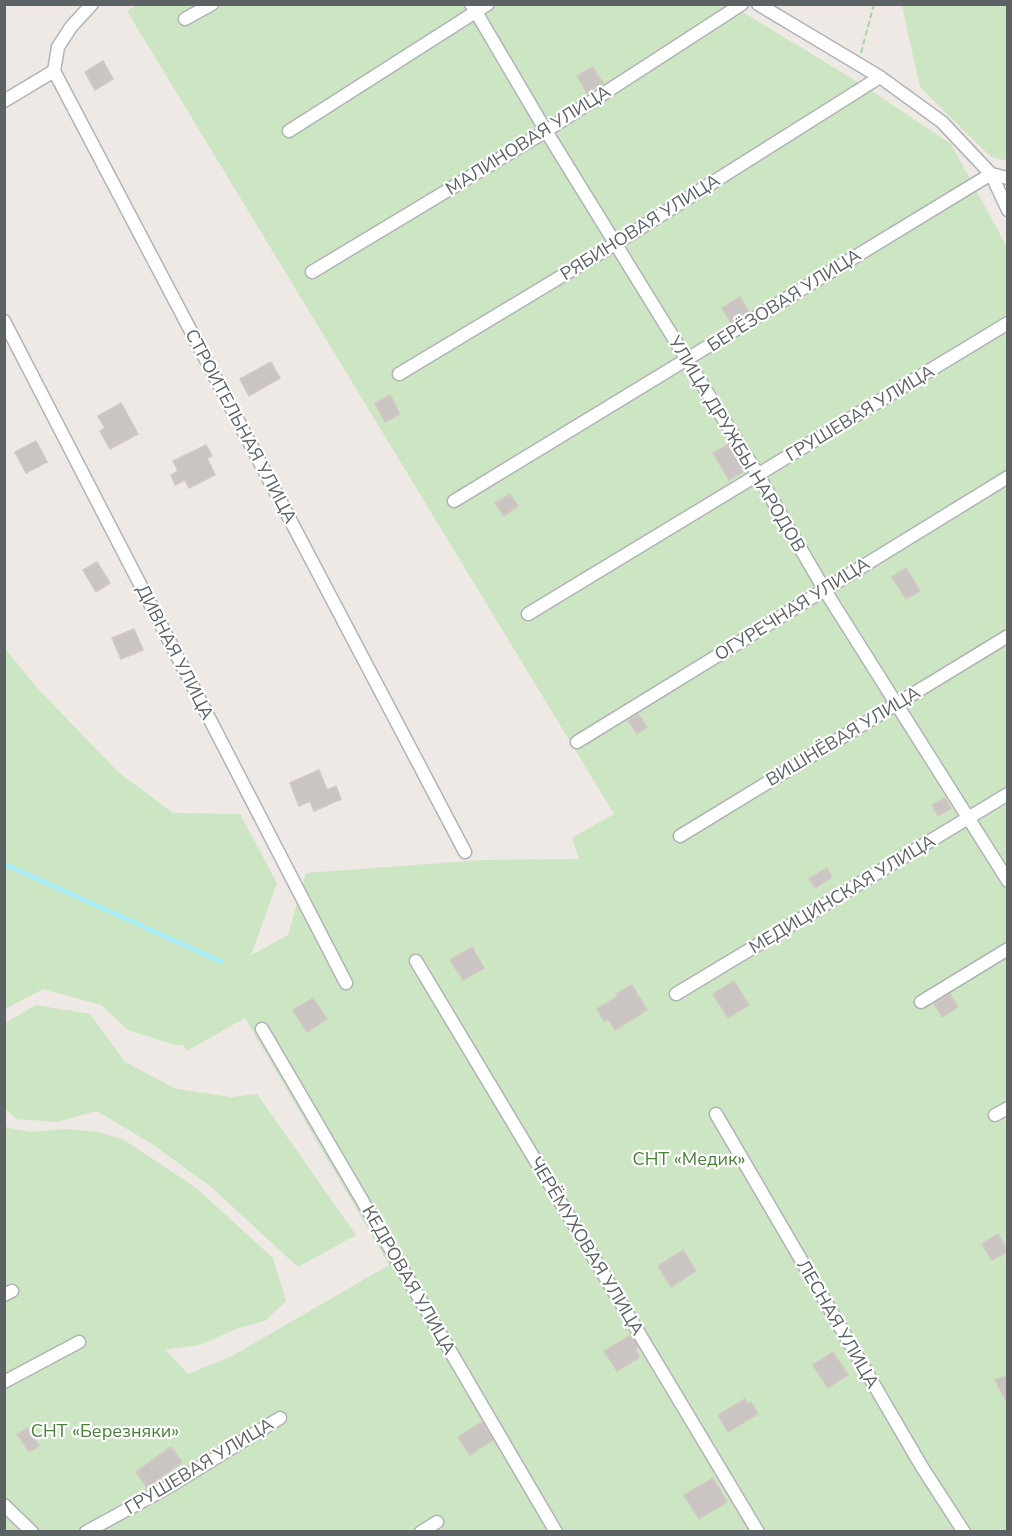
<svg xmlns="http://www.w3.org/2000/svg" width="1012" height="1536" font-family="'Nunito Sans',sans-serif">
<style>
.green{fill:#cce5c2}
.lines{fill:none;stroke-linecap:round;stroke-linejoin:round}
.stream{stroke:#a7effc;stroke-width:4.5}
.building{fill:#cac4c2;stroke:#d3c9c3;stroke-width:1.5}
.street-casing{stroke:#b0b4b6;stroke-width:15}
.path{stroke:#a6d6a5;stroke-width:2;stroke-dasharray:6 3;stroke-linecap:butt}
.street{stroke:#fff;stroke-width:12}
.labels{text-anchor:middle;stroke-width:4.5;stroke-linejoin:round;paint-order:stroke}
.street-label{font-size:18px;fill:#5c6264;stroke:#fff}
.park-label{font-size:18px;fill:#488137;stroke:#fff}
</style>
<rect width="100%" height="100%" fill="#eee9e4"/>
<g class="green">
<path d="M137,5H731L861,84L951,144L1008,249L1007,1531H5V1125L8,1128L30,1132L67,1129L99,1132L124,1140L195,1187L273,1258L286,1301L265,1321L238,1328L200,1345L169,1349L164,1348L188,1374L232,1356L389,1265L245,1018L187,1051L183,1045H175L128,1030L101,1005L43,989L5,1009L4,647L37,688L118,772L173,813L240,814L277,883L251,955L288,935L306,873L482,860L579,859L572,838L614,814L127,11Z"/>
<path d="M902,5H1007V161L991,157L920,87Z"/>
<path d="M36,1005L90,1014L125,1062L176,1089L231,1097L257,1094L356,1235L298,1267L210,1186L152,1144L97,1111L56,1122L17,1119L5,1109V1023Z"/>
</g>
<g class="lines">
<path class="stream" d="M4,864L222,962"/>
</g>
<g class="building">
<path d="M103,61L113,79L95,90L85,72Z"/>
<path d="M592,67L603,83L587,93L577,76Z"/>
<path d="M740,297L749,312L731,323L722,308Z"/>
<path d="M271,362L280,378L249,396L240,379Z"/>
<path d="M390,395L400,414L385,422L375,403Z"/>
<path d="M121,403L138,434L110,449L100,431L105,428L98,416Z"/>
<path d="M36,441L47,462L26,473L15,452Z"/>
<path d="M729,444L744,471L729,480L713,453Z"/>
<path d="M206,445L212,456L207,458L215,475L189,488L185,480L175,485L171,475L178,471L173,461Z"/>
<path d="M510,494L518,506L504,516L495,503Z"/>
<path d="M97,562L110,583L96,592L83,570Z"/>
<path d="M906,568L920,591L906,599L892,577Z"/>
<path d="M134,629L143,650L121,659L112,638Z"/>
<path d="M638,714L647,727L637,734L628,721Z"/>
<path d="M319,770L327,790L336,786L341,799L314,811L310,801L299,806L290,783Z"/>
<path d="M945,798L951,809L938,816L932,805Z"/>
<path d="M827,868L832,877L815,888L809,879Z"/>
<path d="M472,947L484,968L463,980L450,960Z"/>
<path d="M734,981L749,1005L728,1018L713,994Z"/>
<path d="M632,985L647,1010L615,1030L608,1019L604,1021L597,1009L617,997L616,994Z"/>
<path d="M950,994L958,1007L942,1017L934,1004Z"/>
<path d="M313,998L327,1019L307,1032L293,1010Z"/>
<path d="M998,1234L1008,1251L992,1260L982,1244Z"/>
<path d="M683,1250L696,1271L671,1287L658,1266Z"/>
<path d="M631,1335L638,1347L635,1349L640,1357L617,1371L604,1351Z"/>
<path d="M833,1352L848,1375L828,1388L813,1365Z"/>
<path d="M1008,1375V1405L995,1380Z"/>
<path d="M745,1399L748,1404L751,1402L758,1414L728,1432L718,1415Z"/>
<path d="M482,1422L493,1440L470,1455L458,1437Z"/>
<path d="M28,1428L39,1446L29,1452L17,1434Z"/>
<path d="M171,1447L182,1462L147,1488L136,1472Z"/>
<path d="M713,1478L727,1502L699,1519L684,1495Z"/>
</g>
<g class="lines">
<g class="street-casing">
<g id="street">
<path d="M92,4L71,27L58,47L54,71L465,852"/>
<path d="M471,4L476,12L546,131L758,475L824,589L1008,881"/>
<path d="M758,4L880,77L942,122L991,174L1008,210"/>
<path d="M185,19L212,4"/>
<path d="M4,101L54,71"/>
<path d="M289,131L488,4"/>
<path d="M991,174L1008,178"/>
<path d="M312,272L546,131L742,4"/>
<path d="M4,321L346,983"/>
<path d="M399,374L615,244L880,77"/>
<path d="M454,501L991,174"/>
<path d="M528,614L1008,323"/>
<path d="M577,742L1008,477"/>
<path d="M680,836L1008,636"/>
<path d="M416,961L758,1532"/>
<path d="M676,994L1008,794"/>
<path d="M921,1002L1008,949"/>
<path d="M262,1029L556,1532"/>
<path d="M716,1114L922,1467L964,1532"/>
<path d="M995,1115L1008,1108"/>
<path d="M4,1295L12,1291"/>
<path d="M4,1382L79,1342"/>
<path d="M4,1505L32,1532"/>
<path d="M86,1532L172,1485L280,1418"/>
<path d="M421,1532L437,1522"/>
</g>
</g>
<path class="path" d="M861,53L874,4"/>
<use href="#street" class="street"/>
</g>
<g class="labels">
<g class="street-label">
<text transform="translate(528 140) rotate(-32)" y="6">МАЛИНОВАЯ УЛИЦА</text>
<text transform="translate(640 227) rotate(-32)" y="6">РЯБИНОВАЯ УЛИЦА</text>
<text transform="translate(784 300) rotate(-32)" y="6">БЕРЁЗОВАЯ УЛИЦА</text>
<text transform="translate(860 413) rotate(-31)" y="6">ГРУШЕВАЯ УЛИЦА</text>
<text transform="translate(241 426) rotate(62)" y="6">СТРОИТЕЛЬНАЯ УЛИЦА</text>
<text transform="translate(737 444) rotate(59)" y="6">УЛИЦА ДРУЖБЫ НАРОДОВ</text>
<text transform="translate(792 609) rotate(-32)" y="6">ОГУРЕЧНАЯ УЛИЦА</text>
<text transform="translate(175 652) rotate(63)" y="6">ДИВНАЯ УЛИЦА</text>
<text transform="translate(843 736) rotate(-31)" y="6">ВИШНЁВАЯ УЛИЦА</text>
<text transform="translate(842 894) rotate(-31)" y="6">МЕДИЦИНСКАЯ УЛИЦА</text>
<text transform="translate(587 1246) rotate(59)" y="6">ЧЕРЁМУХОВАЯ УЛИЦА</text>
<text transform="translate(409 1280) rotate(60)" y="6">КЕДРОВАЯ УЛИЦА</text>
<text transform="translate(838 1324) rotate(60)" y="6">ЛЕСНАЯ УЛИЦА</text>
<text transform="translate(199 1466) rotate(-31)" y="6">ГРУШЕВАЯ УЛИЦА</text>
</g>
<g class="park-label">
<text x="689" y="1165">СНТ «Медик»</text>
<text x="105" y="1437">СНТ «Березняки»</text>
</g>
</g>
<rect width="1012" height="1536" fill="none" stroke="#5c6264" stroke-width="12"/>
</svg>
